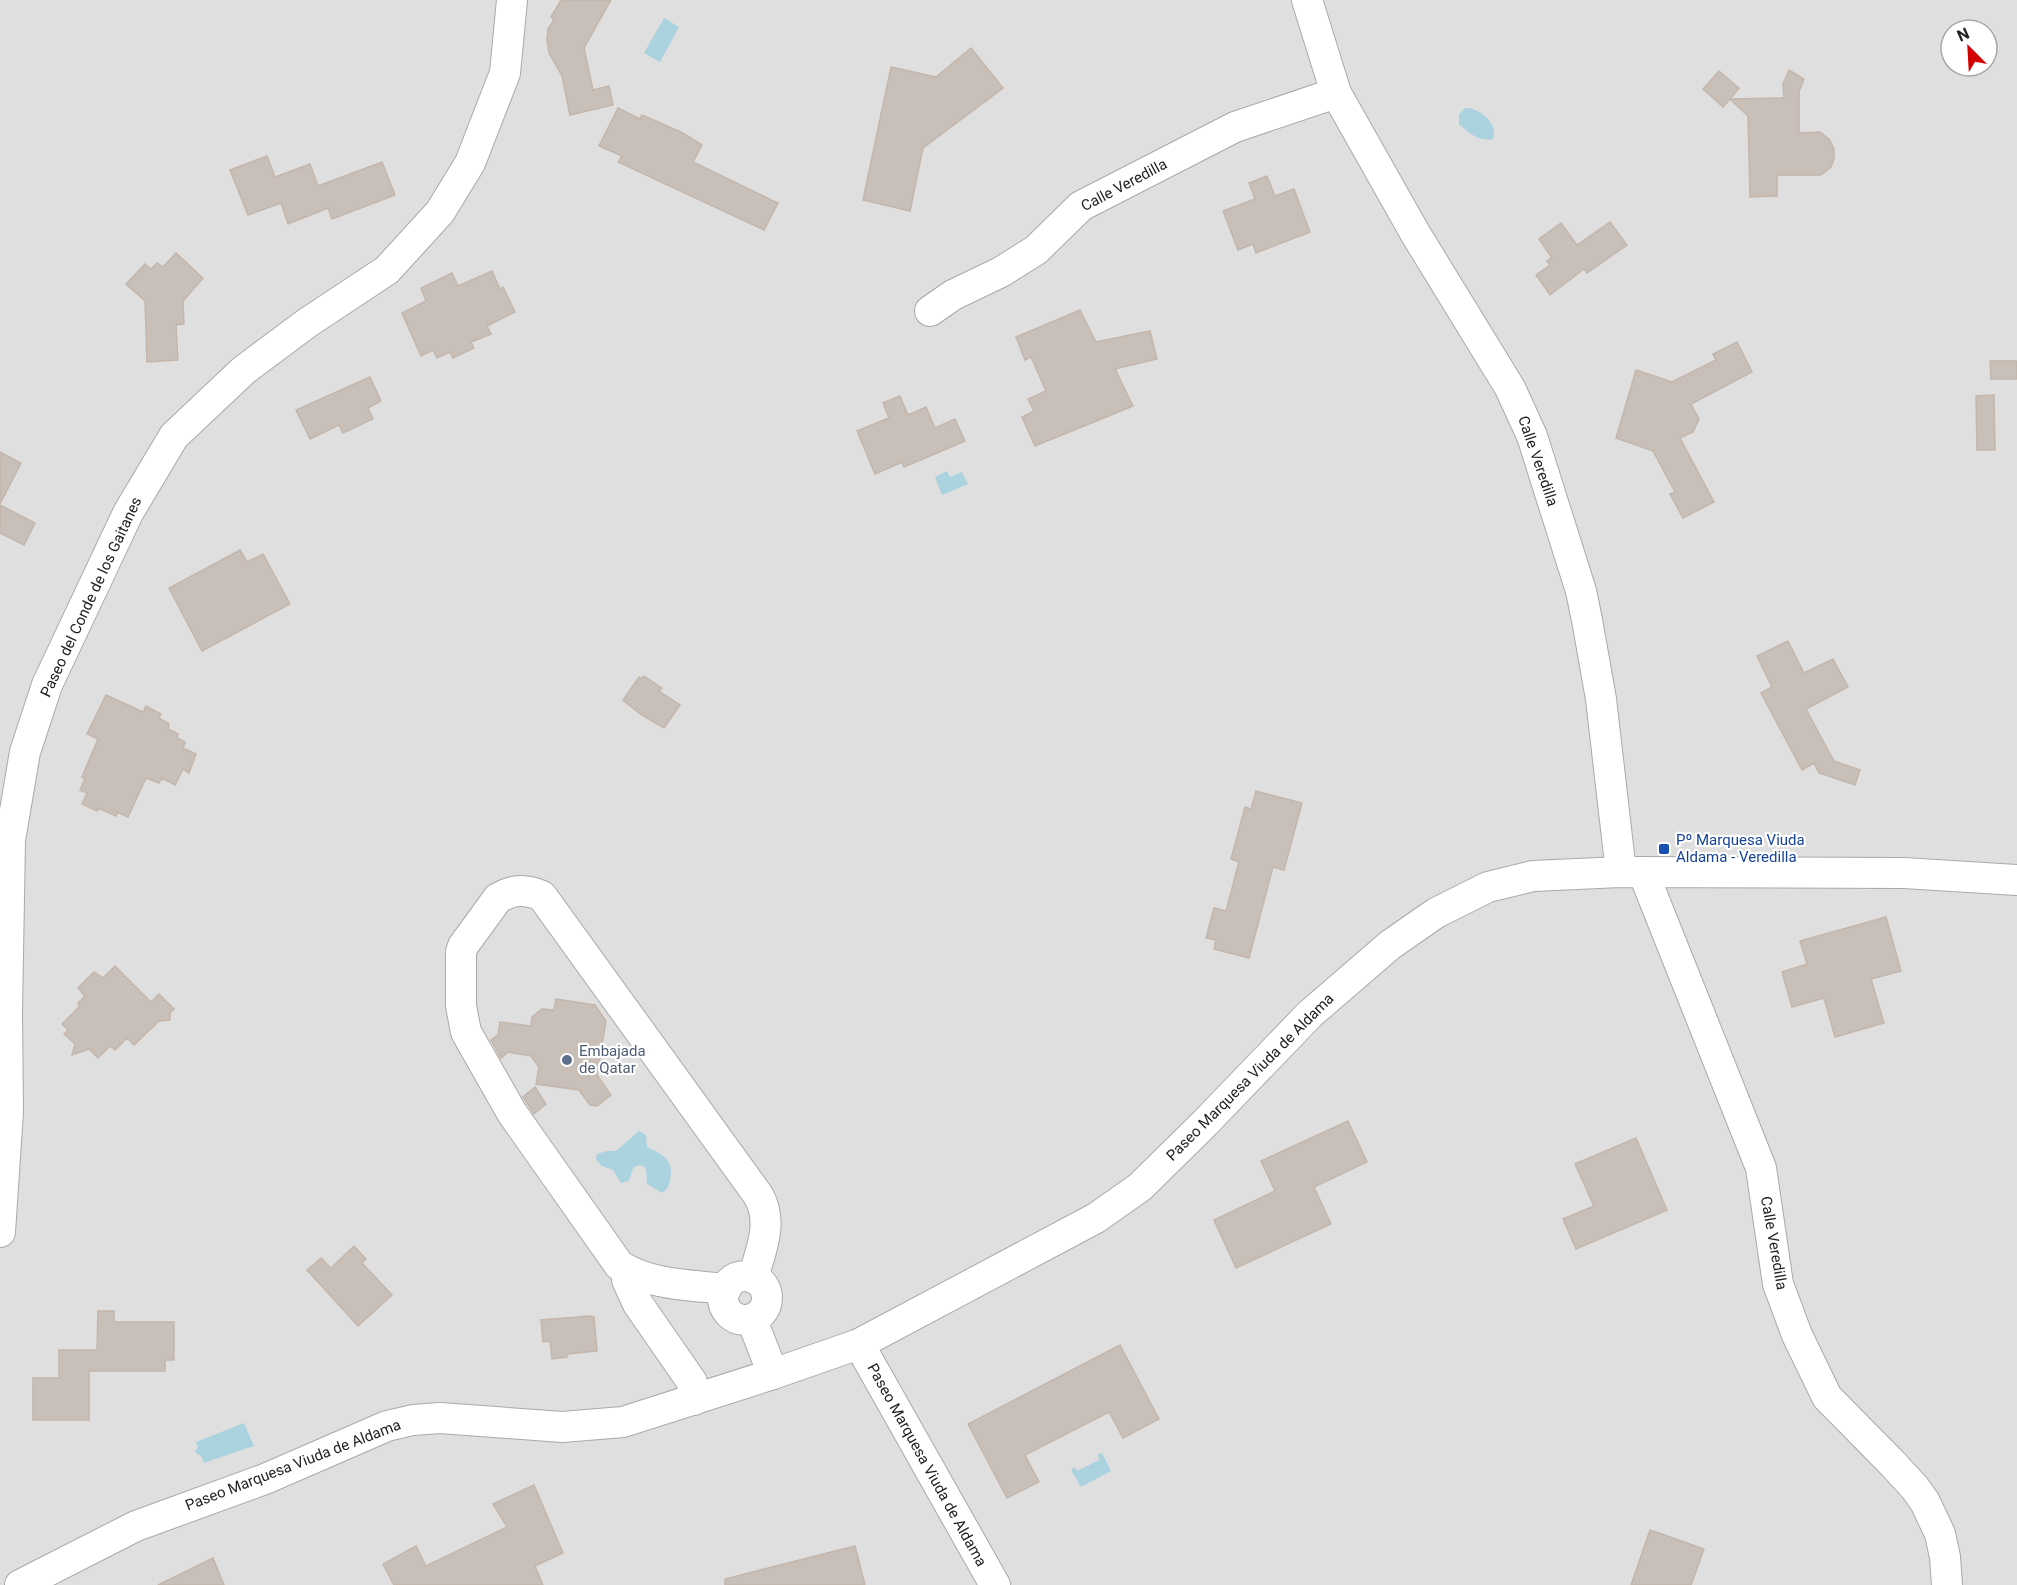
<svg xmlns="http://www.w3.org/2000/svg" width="2017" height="1585" font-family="Roboto,sans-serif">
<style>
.residential{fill:#e0dfdf;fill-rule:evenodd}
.water{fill:#aad3df}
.building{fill:#c7bfb8;stroke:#c4b6ab;stroke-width:1.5}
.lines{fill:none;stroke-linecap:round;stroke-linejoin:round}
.minor-casing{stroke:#a9a9a9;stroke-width:32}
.minor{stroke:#fff;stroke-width:30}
.transit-dot{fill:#1a4fb4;stroke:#fff;stroke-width:2}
.service-dot{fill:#5c6f8a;stroke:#fff;stroke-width:2}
.labels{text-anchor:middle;stroke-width:4.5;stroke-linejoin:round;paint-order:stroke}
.street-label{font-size:15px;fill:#222;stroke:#fff}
.transit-label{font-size:15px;fill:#164399;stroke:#fff;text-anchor:start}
.service-label{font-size:15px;fill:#4e5e75;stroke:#fff;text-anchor:start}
</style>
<rect width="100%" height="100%" fill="#f2efe9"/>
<path class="residential" d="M0,0H2017V1585H0ZM1951,30H1987V66H1951Z"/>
<g class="water">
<path d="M664,18L679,27L660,62L644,53Z"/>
<path d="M1465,108C1480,107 1499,125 1493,139C1479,142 1469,133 1459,124V114Z"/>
<path d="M947,471L950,477L962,472L968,484L942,495L935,477Z"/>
<path d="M639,1131L646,1135L647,1147C663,1154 675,1161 670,1180C668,1187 668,1189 662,1193L647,1184L646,1170L643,1166L638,1165L633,1168L629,1181L621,1183L613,1170L602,1166L596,1159L597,1154L607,1151H616Z"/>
<path d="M244,1423L254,1446L204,1463L201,1456L196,1453L195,1450L198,1448L196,1442Z"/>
<path d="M1102,1453L1111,1471L1081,1487L1071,1470L1075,1467L1077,1471L1099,1460L1098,1454Z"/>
</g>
<g class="building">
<path d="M561,0H611L584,48L593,90L609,86L613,105L570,115L562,76L549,53L547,39L548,29L554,20L551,17Z"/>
<path d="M971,48L1003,88L923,148L910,211L863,200L891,67L936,77Z"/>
<path d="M1789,70L1804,79L1799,92V133L1820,132L1829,139L1834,149V159L1831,167L1821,175H1777V196L1750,197L1748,116L1730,99L1723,107L1703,89L1719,71L1739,88L1730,99L1784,98L1783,84Z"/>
<path d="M618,108L640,119L642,115L683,133L702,145L693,162L778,203L764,230L618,162L622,156L599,146Z"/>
<path d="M267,156L275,177L310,164L318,186L382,162L395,195L332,219L328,208L288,224L281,203L248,215L230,170Z"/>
<path d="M1267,176L1275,196L1294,189L1310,232L1256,253L1253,244L1238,250L1223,211L1255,199L1249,183Z"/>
<path d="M1610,222L1627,245L1587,273L1584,269L1550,295L1536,275L1550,265L1547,261L1552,258L1539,239L1561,223L1577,245Z"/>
<path d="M176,253L203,278L183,301L184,324L176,325L178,360L147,362L145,301L126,284L145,264L151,269L157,263L163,267Z"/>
<path d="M492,271L500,289L503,287L515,312L487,326L491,334L471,342L474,348L453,358L450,352L437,358L433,350L421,356L402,313L426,301L421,288L452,273L458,286Z"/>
<path d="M1080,310L1096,342L1150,331L1157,359L1115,369L1133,406L1035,446L1022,417L1034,411L1028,399L1046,391L1031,357L1025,360L1016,337Z"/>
<path d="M1737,342L1752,372L1691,404L1699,419L1693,432L1680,438L1714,502L1683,518L1670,494L1675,492L1653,451L1616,438L1636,370L1672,382L1716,360L1713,354Z"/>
<path d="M1990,361H2017V379H1991Z"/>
<path d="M370,377L381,401L368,408L373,419L343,433L339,425L310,439L296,410Z"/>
<path d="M1994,395L1995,450H1977L1976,396Z"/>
<path d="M900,396L908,415L926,407L935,428L955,419L965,441L904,467L902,462L875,474L857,431L889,418L883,403Z"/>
<path d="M0,452L21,463L0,504Z"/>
<path d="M0,505L35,523L24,545L0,533Z"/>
<path d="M240,550L247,562L263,554L290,604L202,651L169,588Z"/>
<path d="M1788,641L1804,673L1833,659L1848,687L1806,709L1834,761L1860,770L1855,785L1819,773L1814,763L1802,770L1761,693L1772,687L1757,656Z"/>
<path d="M644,676L662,688L659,691L680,705L664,728L640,714L623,700L639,677L642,679Z"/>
<path d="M106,695L143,712L146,706L161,714L159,718L169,724L168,729L178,734L177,738L185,742L183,748L196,754L189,773L183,769L175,785L162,778L159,783L146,778L128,817L117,812L116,816L98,808L97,811L82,804L87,793L80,790L85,778L82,777L98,739L87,734Z"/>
<path d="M1256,791L1302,803L1284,870L1273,867L1249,958L1214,949L1216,940L1206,938L1214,908L1226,911L1239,862L1231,859L1245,807L1251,809Z"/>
<path d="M1886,917L1901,971L1871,979L1884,1023L1835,1037L1824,998L1792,1007L1782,972L1807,964L1800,941Z"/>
<path d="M115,966L151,1002L159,994L174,1009L170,1013V1020L159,1021L134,1045L127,1038L115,1050L110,1046L98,1058L89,1049L72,1055L75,1044L64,1034L68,1030L62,1024L80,1006L78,1003L85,996L78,988L94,972L103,978Z"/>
<path d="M556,999L595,1005L606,1021L597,1075L611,1095L597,1106L590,1105L579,1090L536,1084L539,1067L531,1056L508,1052L501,1058L491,1040L498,1035L500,1022L531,1026L532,1017L542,1009L554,1010Z"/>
<path d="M535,1087L546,1104L534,1114L523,1097Z"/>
<path d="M1348,1121L1367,1162L1314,1187L1331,1224L1236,1268L1214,1220L1275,1191L1261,1161Z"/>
<path d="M1636,1138L1667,1210L1576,1249L1563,1219L1594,1206L1575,1164Z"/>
<path d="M354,1246L366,1259L362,1263L392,1295L358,1326L307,1270L321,1258L331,1268Z"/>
<path d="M98,1311H114V1322H174V1360H165V1371H89V1420H33V1378H59V1350H97Z"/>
<path d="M590,1316L594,1317L597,1351L567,1354V1357L552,1359L550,1341L543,1342L541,1320Z"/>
<path d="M1120,1345L1159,1419L1123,1438L1109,1412L1025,1455L1039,1482L1007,1498L968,1424Z"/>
<path d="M534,1485L563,1553L535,1566L543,1585H394L383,1564L416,1546L426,1566L507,1527L493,1504Z"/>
<path d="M1650,1530L1704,1549L1691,1585H1631Z"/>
<path d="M855,1546L865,1585H725V1579Z"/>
<path d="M213,1558L224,1585H158Z"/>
</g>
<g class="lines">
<g class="minor-casing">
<g id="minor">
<path d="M1307,0L1336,93L1415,233L1510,388L1532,436L1581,591L1587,620L1601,699L1621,872"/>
<path d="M930,311L953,295L1001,272L1036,250L1081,206L1235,127L1336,93"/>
<path d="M1643,872L1761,1168L1778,1284L1797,1335L1827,1397L1893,1464L1915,1488L1925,1502L1940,1534L1945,1557L1947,1585"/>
<path d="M0,1232L8,1112L7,1012L10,840L25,752L47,685L128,513L174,436L244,370L307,323L387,270L440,212L470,163L505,73L512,0"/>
<path d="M627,1270V1280L638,1304L692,1382L694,1400"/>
<circle cx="745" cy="1298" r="22"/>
<path d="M726,1289C690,1285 649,1285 619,1265L512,1113L466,1032L461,1006V952L463,946L498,898C514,889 526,889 542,896L758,1195C774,1222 761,1250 753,1278"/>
<path d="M752,1320L773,1374"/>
<path d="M859,1344L995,1585"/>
<path d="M20,1585L136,1526L265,1479L387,1426L413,1420L440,1418L562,1427L623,1422L773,1374L859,1344L1096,1218L1140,1187L1205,1123L1310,1014L1390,945L1436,913L1488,887L1533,876L1621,872L1904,873L2017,880"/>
</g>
</g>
<use href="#minor" class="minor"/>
</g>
<rect class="transit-dot" x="1658" y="843" width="12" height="12" rx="3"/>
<circle class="service-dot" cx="567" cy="1060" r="6"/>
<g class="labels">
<g class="street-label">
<text transform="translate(1124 185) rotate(-28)" y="5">Calle Veredilla</text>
<text transform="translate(1538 461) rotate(71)" y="5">Calle Veredilla</text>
<text transform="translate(91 597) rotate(-65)" y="5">Paseo del Conde de los Gaitanes</text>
<text transform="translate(1250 1077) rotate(-45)" y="5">Paseo Marquesa Viuda de Aldama</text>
<text transform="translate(1774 1243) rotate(80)" y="5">Calle Veredilla</text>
<text transform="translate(293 1465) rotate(-21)" y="5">Paseo Marquesa Viuda de Aldama</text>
<text transform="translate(927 1465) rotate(61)" y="5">Paseo Marquesa Viuda de Aldama</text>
</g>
<g class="transit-label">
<text x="1676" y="845">Pº Marquesa Viuda<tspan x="1676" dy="17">Aldama - Veredilla</tspan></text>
</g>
<g class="service-label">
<text x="579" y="1056">Embajada<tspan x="579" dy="17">de Qatar</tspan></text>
</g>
</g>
<g transform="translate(1969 48) rotate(336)"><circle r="28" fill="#ffffff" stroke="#a7a7a7" stroke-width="1.5"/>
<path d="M0-4.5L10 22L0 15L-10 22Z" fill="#d40000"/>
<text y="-9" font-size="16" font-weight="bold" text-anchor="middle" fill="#222222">N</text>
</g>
</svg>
